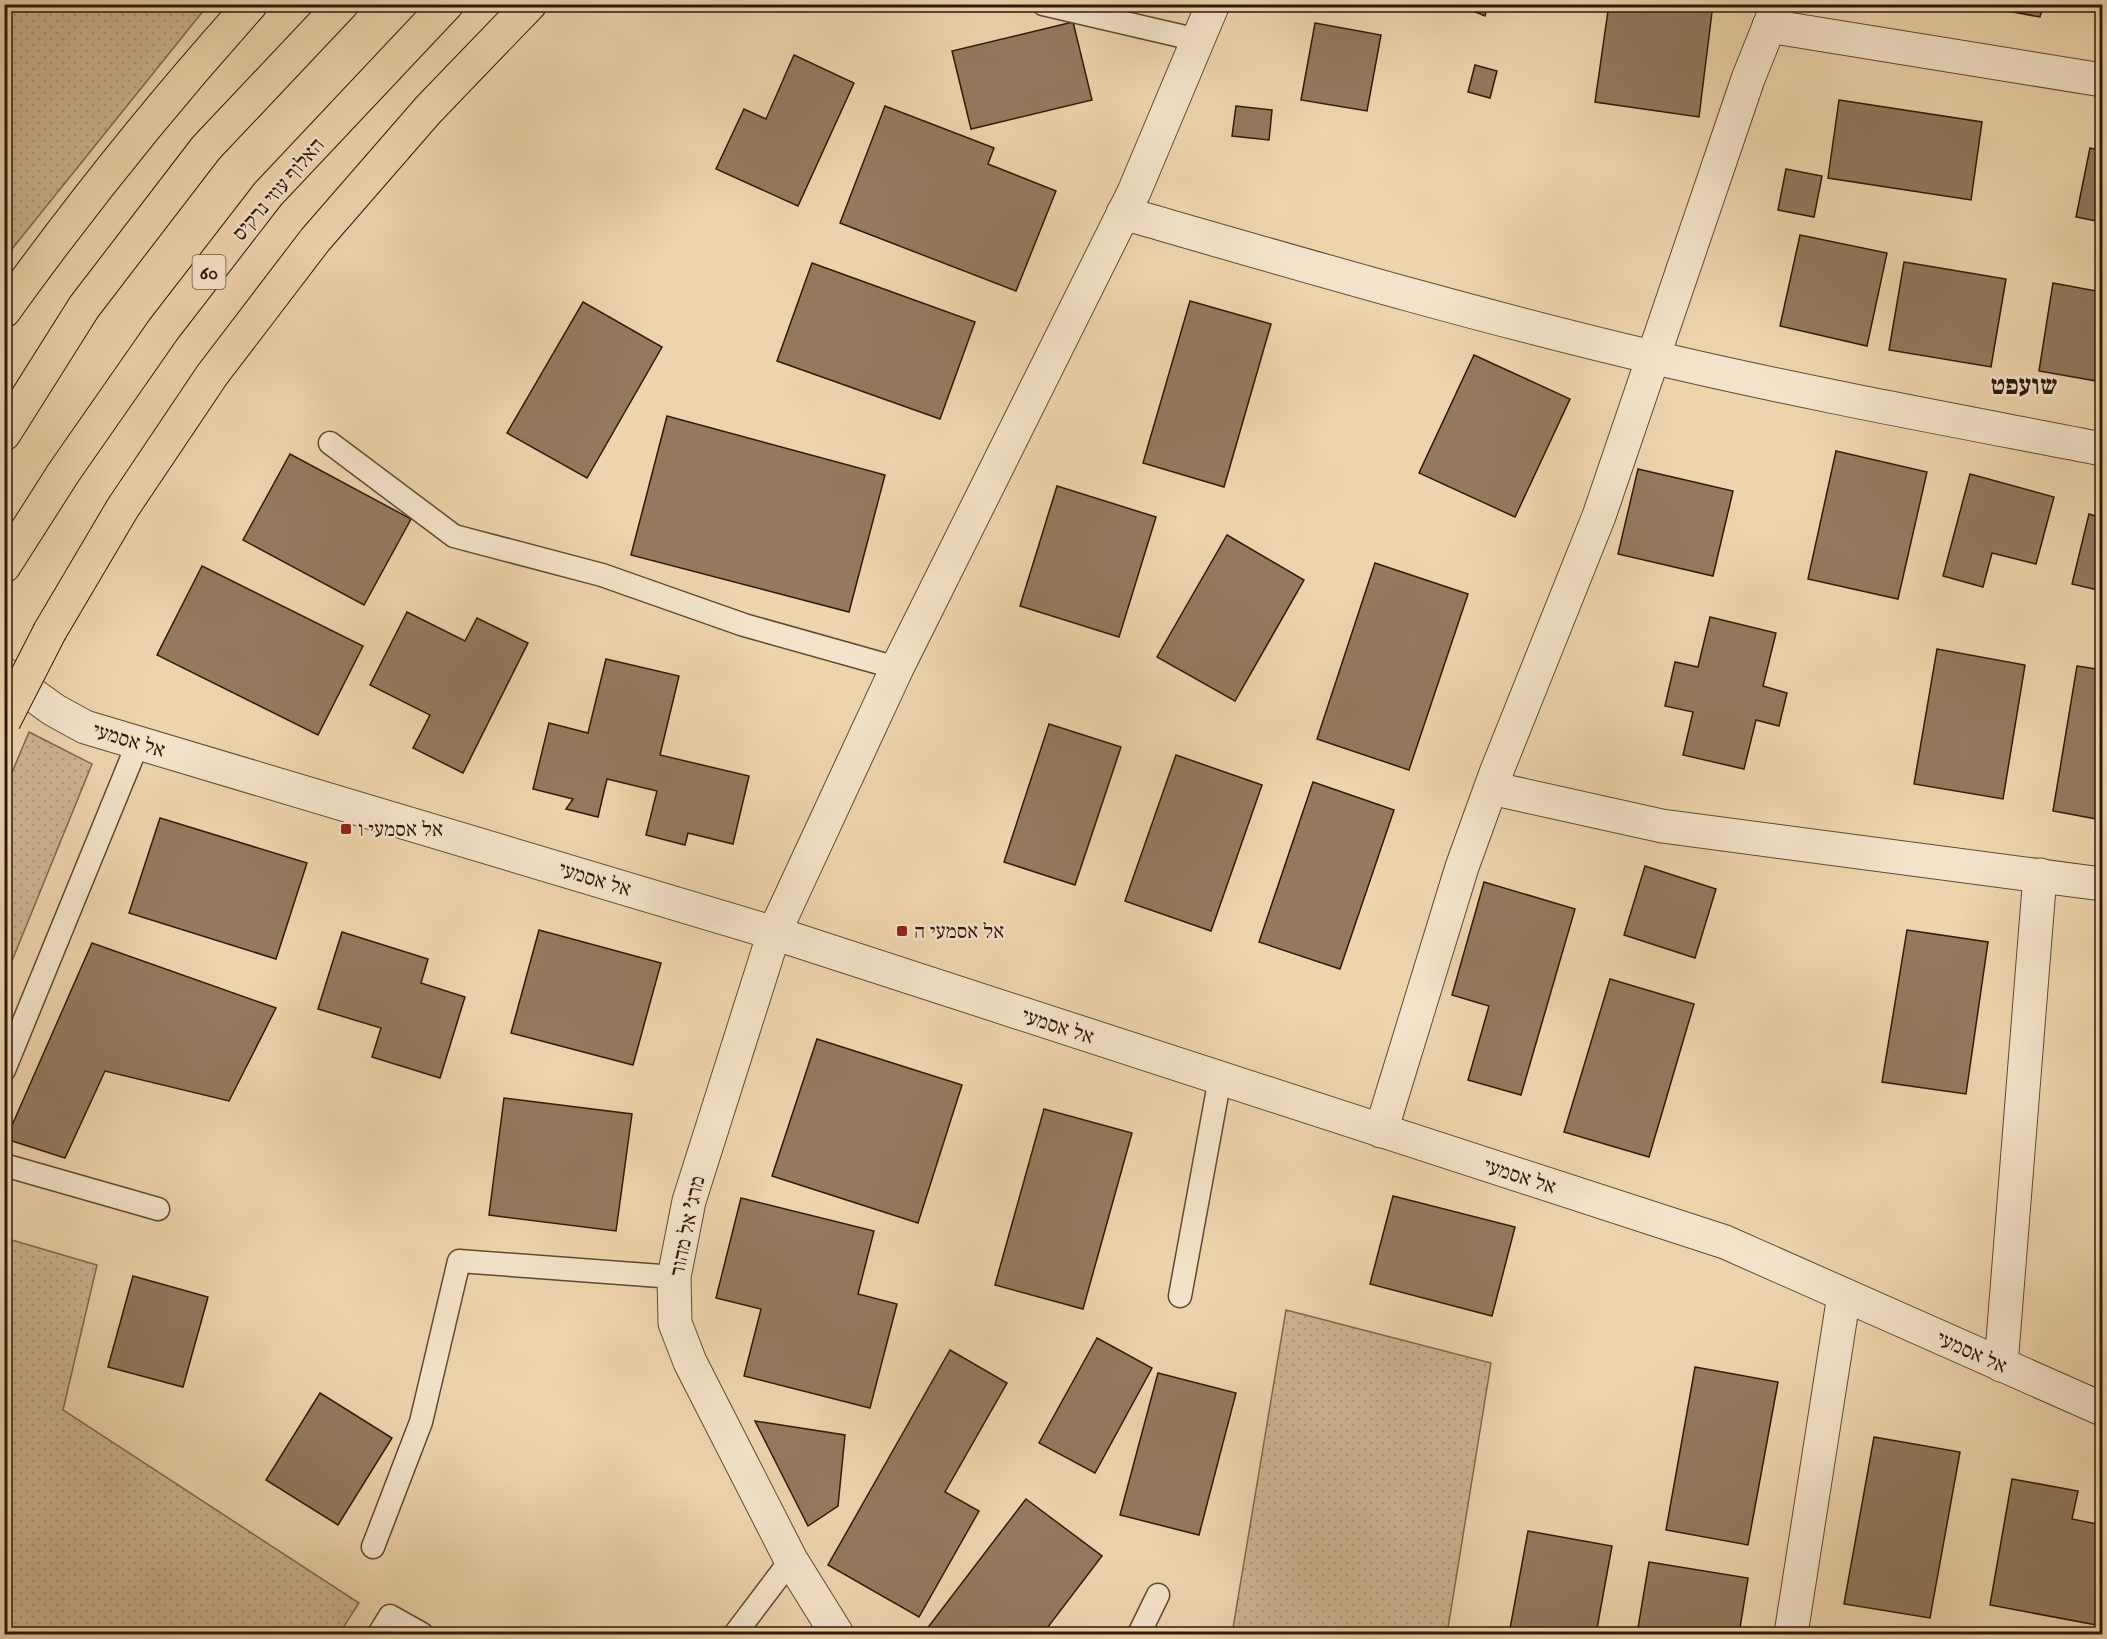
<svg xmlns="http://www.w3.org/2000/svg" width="2107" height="1639" font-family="'IM FELL English','Frank Ruhl Libre',serif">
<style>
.grass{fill:url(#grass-dots);stroke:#7f664c;stroke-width:1.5}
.building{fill:#937a5e;stroke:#301908;stroke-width:1.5}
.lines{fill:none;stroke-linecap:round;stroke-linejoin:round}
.service-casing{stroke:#604831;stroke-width:25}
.minor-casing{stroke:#604831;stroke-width:35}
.tertiary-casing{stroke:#604831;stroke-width:35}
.trunk-casing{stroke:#301908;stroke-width:35}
.service{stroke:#f4e3ca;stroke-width:22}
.minor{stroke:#f4e3ca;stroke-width:33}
.tertiary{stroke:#f4e3ca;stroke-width:33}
.trunk{stroke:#eed4ad;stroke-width:33}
.trunk-bridge-casing{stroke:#301908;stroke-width:35;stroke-linecap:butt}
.trunk-bridge{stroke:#eed4ad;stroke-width:33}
.poi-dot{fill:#8f2418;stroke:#f4e3ca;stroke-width:2}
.labels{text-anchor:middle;stroke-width:4.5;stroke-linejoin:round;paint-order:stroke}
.shield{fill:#f4e3ca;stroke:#6b5642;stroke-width:1.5}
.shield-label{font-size:20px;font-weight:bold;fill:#301908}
.street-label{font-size:21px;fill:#301908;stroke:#f4e3ca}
.poi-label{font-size:21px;fill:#301908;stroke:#f4e3ca;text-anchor:start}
.district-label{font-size:27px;font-weight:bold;fill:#301908;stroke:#f4e3ca}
</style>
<defs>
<pattern id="grass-dots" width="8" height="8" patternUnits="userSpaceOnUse" patternTransform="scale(1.5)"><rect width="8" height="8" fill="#ceb491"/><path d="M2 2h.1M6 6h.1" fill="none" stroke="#b19a7c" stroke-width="1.8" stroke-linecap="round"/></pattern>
</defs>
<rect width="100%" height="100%" fill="#eed4ad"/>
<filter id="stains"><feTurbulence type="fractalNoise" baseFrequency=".00333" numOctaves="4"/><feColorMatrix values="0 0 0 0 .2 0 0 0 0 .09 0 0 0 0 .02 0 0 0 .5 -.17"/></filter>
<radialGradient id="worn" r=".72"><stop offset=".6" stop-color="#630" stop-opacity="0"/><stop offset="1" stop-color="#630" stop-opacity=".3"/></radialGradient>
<g class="grass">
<path d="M4,5H208L8,254L4,251Z"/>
<path d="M29,732L92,764L5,978V789Z"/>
<path d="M5,1238L97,1265L63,1410L359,1603L339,1634H5Z"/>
<path d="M1286,1310L1491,1363L1447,1634H1232Z"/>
</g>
<g class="building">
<path d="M1456,4H1488L1485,16Z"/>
<path d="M1609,4H1713L1699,117L1595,102Z"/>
<path d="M1970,4H2043L2040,17Z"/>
<path d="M1073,22L1092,100L971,129L952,51Z"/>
<path d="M1315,23L1381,35L1367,111L1301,100Z"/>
<path d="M794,55L854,83L798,206L716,169L744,109L766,119Z"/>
<path d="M1475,65L1497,71L1490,98L1468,92Z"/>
<path d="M1839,100L1982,122L1971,200L1828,178Z"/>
<path d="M885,106L994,148L988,164L1056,191L1016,291L840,223Z"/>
<path d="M1236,106L1272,110L1269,140L1232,136Z"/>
<path d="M2090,148L2102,151V222L2076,217Z"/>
<path d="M1786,169L1822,176L1814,217L1778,210Z"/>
<path d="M1800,235L1887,253L1867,346L1780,326Z"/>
<path d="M1904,262L2006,279L1991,367L1889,350Z"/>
<path d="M812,263L975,322L940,419L777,361Z"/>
<path d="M2053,283L2102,292V382L2039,371Z"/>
<path d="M1190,301L1271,324L1224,487L1143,463Z"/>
<path d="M583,302L662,347L587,478L507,433Z"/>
<path d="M1474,355L1570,399L1515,517L1419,473Z"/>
<path d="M667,416L885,475L849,612L631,555Z"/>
<path d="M1836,451L1927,472L1898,599L1808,579Z"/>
<path d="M290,454L411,519L364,605L243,540Z"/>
<path d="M1638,469L1733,491L1713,576L1618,554Z"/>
<path d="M1970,474L2054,497L2036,564L1992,553L1983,587L1943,576Z"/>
<path d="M1057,486L1156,517L1119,637L1020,606Z"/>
<path d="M2089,514L2102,518V591L2072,584Z"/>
<path d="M1227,535L1304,580L1235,701L1157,657Z"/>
<path d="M1375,563L1468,594L1409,770L1317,739Z"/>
<path d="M202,566L363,646L318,735L157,655Z"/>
<path d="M407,612L465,641L477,618L528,643L463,773L413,748L430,715L370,685Z"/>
<path d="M1710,617L1776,633L1763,686L1787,693L1779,726L1756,720L1744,769L1683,755L1693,712L1665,706L1675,662L1698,667Z"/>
<path d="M1937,649L2025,665L2003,799L1914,784Z"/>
<path d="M606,659L679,676L660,755L749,776L733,844L688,833L685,845L646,835L657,791L607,779L598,817L566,809L573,799L533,789L549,723L588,733Z"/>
<path d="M2077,666L2102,670V820L2053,811Z"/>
<path d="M1049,724L1121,747L1075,885L1004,862Z"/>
<path d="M1176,755L1262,785L1211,931L1125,901Z"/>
<path d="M1313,782L1394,810L1340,969L1259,942Z"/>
<path d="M160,818L307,863L276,959L129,913Z"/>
<path d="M1645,866L1716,889L1695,958L1624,935Z"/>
<path d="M1484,882L1575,909L1521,1095L1468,1080L1489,1006L1452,995Z"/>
<path d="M539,930L661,963L633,1065L511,1033Z"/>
<path d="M1907,930L1988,942L1966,1094L1882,1082Z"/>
<path d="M342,932L428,959L421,983L465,997L440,1078L372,1057L381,1028L318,1009Z"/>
<path d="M92,943L276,1008L229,1101L105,1071L65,1158L6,1139Z"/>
<path d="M1610,979L1694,1004L1649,1157L1564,1132Z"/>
<path d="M817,1039L962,1085L918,1223L772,1176Z"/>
<path d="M504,1098L632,1114L616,1231L489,1215Z"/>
<path d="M1044,1109L1132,1133L1083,1309L995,1285Z"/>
<path d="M1393,1196L1515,1227L1492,1316L1370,1284Z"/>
<path d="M741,1198L874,1231L858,1294L897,1304L870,1408L744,1376L761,1309L716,1298Z"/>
<path d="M133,1276L208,1297L183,1387L108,1367Z"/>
<path d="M1097,1338L1152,1368L1095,1473L1039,1443Z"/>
<path d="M950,1350L1007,1383L945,1492L979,1511L919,1617L828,1565Z"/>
<path d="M1695,1367L1778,1382L1748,1545L1666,1530Z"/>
<path d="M1158,1373L1236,1393L1199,1535L1120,1515Z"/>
<path d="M320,1393L392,1438L338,1525L266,1480Z"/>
<path d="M755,1421L845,1435L838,1506L808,1526Z"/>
<path d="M1874,1437L1960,1452L1930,1618L1844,1604Z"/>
<path d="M2012,1479L2078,1491L2072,1519L2102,1525V1626L1990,1605Z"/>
<path d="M1026,1499L1102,1556L1044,1632L1047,1634H923Z"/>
<path d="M1528,1531L1612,1546L1596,1634H1509Z"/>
<path d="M1649,1562L1748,1578L1739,1634H1637Z"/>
</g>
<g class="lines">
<g class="service-casing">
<g id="service">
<path d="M1043,4L1198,40"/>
<path d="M330,443L454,536L602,575L744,625L897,668"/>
<path d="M4,1070L138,743"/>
<path d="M4,1165L158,1209"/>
<path d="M1180,1296L1220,1078"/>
<path d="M373,1547L421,1422L459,1261L674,1277"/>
<path d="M379,1634L390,1616L422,1634"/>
<path d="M735,1634L791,1560"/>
<path d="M1139,1634L1158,1595"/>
</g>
</g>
<g class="minor-casing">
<g id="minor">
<path d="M1769,26L2102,80"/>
<path d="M1123,213C1300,264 1477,316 1656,358C1804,393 1953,420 2102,449"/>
<path d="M1491,788L1662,826L2102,884"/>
<path d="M1381,1131L1462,867L1496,773L1599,516L1748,79L1778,4"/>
<path d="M2001,1365L2040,875"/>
<path d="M837,1634L791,1560L690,1362L675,1323L674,1277L689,1201L774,933L897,668L1134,192L1213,4"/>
<path d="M1791,1634L1844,1295"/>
</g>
</g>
<g class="tertiary-casing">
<path id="tertiary" d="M4,674L54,710L85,727L774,933L1725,1242L2102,1409"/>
</g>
<g class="trunk-casing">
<g id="trunk">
<path d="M4,311C81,204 163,102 251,4"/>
<path d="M4,434L84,307L206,148L342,4"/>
<path d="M4,566L64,472L163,330L268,194L447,4"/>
<path d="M50,631L122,509L212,375L315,240L428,110L530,4"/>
</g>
</g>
<use href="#service" class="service"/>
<use href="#minor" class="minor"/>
<use href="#tertiary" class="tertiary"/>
<use href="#trunk" class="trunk"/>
<g class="trunk-bridge-casing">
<path id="trunk-bridge" d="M4,721L50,631"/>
</g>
<use href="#trunk-bridge" class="trunk-bridge"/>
</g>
<g class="poi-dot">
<rect x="340" y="823" width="12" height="12" rx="3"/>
<rect x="896" y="925" width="12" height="12" rx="3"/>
</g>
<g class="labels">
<rect class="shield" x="192.5" y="255" width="33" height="34" rx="4.5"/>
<g class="shield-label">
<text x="209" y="279">60</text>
</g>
<g class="street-label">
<text transform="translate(278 189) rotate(-49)" y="7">האלוף עוזי נרקיס</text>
<text transform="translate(129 740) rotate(17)" y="7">אל אסמעי</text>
<text transform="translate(595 879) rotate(17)" y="7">אל אסמעי</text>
<text transform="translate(1058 1026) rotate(18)" y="7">אל אסמעי</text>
<text transform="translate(1520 1176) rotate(18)" y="7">אל אסמעי</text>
<text transform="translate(687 1226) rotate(-78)" y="7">מרג' אל מהור</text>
<text transform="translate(1972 1352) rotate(24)" y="7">אל אסמעי</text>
</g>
<g class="poi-label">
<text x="358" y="836">אל אסמעי ו</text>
<text x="914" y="938">אל אסמעי ה</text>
</g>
<g class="district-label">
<text x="2024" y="394">שועפט</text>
</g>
</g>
<rect width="2107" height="1639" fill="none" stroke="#eed4ad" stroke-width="24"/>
<rect x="6" y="6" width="2095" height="1627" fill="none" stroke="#301908" stroke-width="3"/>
<rect x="12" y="12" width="2083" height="1615" fill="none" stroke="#301908" stroke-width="1.5"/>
<rect width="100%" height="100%" filter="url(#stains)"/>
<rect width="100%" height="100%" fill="url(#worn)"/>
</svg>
